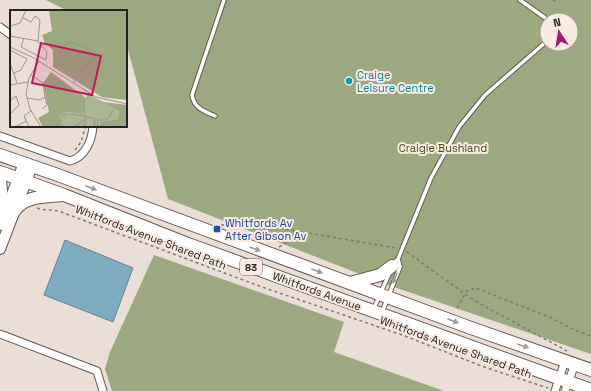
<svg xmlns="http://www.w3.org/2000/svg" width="591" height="391" font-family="'Space Grotesk',sans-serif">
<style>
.forest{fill:#9ca880;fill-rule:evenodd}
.water{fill:#7dacc0;stroke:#638390}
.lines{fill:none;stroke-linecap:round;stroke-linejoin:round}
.service-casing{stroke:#665a54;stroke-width:5.5}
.minor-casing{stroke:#665a54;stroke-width:9}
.secondary-casing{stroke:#665a54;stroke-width:12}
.primary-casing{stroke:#665a54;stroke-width:14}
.path{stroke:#817873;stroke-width:1.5;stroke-dasharray:3 3;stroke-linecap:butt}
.service{stroke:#fff;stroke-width:3.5}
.minor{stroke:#fff;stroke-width:7}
.secondary{stroke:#fff;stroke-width:10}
.primary{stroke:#fff;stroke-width:12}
.oneway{fill:#9e9c9a}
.culture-dot{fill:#0f9aa8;stroke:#f9ebe3;stroke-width:1.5}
.transit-dot{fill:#1a4fb4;stroke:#f9ebe3;stroke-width:1.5}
.labels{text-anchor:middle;stroke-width:4;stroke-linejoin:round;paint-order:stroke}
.shield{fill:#f9ebe3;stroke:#665e5a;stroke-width:1}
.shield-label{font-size:10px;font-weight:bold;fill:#27221f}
.culture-label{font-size:11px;fill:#0d838f;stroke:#f9ebe3;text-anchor:start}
.park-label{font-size:11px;fill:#425011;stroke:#f9ebe3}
.transit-label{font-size:11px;fill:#164399;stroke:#f9ebe3;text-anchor:start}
.street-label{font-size:11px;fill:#27221f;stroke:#f9ebe3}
.inset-road{fill:none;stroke:#9d938d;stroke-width:1}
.view{fill:#c2185b;fill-opacity:0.15;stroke:#c2185b;stroke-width:2}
.inset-edge{fill:none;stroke:#27221f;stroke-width:2}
</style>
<rect width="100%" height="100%" fill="#ebded6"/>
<g class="forest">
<path d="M46,0H591V354L388,285L168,199L126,42V11H68ZM547,20H571V44H547Z"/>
<path d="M154,255L344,322L334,352L444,391H112L105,369L110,352Z"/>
</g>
<path class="water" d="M65,240L133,268L113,322L44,295Z"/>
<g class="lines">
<g class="service-casing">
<g id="service">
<path d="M520,0L548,20"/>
<path d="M554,20L561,19L564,20"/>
<path d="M547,28V35"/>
<path d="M571,28V35"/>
<path d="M215,116C204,111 194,108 192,95L224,0"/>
<path d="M393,264L398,259L431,178L459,127L485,95L547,41"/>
<path d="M374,308L389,274"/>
<path d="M382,312L400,267L398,259"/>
</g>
</g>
<g class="minor-casing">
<g id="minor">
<path d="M0,27L11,35"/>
<path d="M0,136L70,161C85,157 92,141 93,126"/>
<path d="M0,334L97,371L103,391"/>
<path d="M555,391L565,361"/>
<path d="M565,391L575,364"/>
</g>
</g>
<g class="secondary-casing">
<g id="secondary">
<path d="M0,225L24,163"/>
<path d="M0,249L32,166"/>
</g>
</g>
<g class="primary-casing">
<g id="primary">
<path d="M0,155L55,174L471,328L591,370"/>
<path d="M0,172L64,195L188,244L591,390"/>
<path d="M0,180L1,191L0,217"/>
<path d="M15,210C25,196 44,197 61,195"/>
<path d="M350,283L380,275L392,266"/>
</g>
</g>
<g class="path">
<path d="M553,0L556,2L557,0"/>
<path d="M75,150L81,142L85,128"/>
<path d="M37,208C45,211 53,209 61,212L262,287L405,336L484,367L548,388"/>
<path d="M221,225H226L238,221L396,248"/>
<path d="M279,247L303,233"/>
<path d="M407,252L475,301L567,351"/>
<path d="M457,308L467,291L476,288L549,317L577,331L591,336"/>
</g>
<use href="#service" class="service"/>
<use href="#minor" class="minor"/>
<use href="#secondary" class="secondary"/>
<use href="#primary" class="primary"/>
</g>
<defs><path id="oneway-solid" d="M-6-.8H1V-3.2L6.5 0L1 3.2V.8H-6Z"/></defs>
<g class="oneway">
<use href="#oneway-solid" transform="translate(91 188) rotate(21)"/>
<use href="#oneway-solid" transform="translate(255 249) rotate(20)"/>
<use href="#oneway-solid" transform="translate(317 271) rotate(20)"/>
<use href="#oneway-solid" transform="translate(395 278) rotate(112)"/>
<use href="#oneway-solid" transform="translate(453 321) rotate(21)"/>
<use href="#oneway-solid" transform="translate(523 346) rotate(19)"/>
</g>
<circle class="culture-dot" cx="349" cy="81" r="4"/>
<rect class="transit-dot" x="213" y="225" width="8" height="8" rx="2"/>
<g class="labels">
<rect class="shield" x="240" y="259" width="22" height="16" rx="3"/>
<g class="shield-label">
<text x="251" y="271">83</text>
</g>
<g class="culture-label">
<text x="357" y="79">Craige<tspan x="357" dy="13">Leisure Centre</tspan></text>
</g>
<g class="park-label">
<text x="443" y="152">Craigie Bushland</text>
</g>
<g class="transit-label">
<text x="225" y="227">Whitfords Av<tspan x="225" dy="13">After Gibson Av</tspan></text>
</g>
<g class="street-label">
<text transform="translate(151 237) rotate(21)" y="4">Whitfords Avenue Shared Path</text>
<text transform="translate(317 291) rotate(20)" y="4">Whitfords Avenue</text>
<text transform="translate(456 347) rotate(20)" y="4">Whitfords Avenue Shared Path</text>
</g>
</g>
<g transform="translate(10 10)">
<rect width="117" height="117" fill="#ebded6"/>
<path d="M78,84L109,100L107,109L90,112L89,117H54L49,106L57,102L73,104Z" fill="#abb791"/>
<path d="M39,0H117V90L92,87L43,57V40L35,33L32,25L42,21ZM41,62L76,88L73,104L57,102L49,106L54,117H33L28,108L39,102L33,73ZM93,92L117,95V117H89L90,112L107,109L109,101Z" fill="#9ca880"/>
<path class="inset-road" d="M13,8L21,12L25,6L30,10L28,31L37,42L36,50L11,37L14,28M0,16L10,13L16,0M0,26L28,31M0,37L22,47L86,87L117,94M0,40L17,49L11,60L4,63M50,49L48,47L55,35L62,32L77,39L86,47M29,51L19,68L16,84L20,99L31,117M0,53L7,73M63,73L75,56L86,49M0,75L18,72M17,88L30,90L35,87L33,73L21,65M0,91L6,86L9,95L0,104M32,99L37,95L35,87M60,104L74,106M74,105L75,92L79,83M76,107L84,108L85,117M5,117L16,111M19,117L14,106L21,101M45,117L52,106L58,104M63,117L74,110M74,117L76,105L75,107M87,117L88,110H97L103,100"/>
<path class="view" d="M31,33L91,46L82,85L22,73Z"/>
<rect width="117" height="117" class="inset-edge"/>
</g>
<g transform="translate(559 32) rotate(348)"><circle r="19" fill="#f9ebe3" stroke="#a59b95"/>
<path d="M0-3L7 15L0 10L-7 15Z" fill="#9f1d6f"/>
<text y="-6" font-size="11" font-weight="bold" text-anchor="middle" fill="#27221f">N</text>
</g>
</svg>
